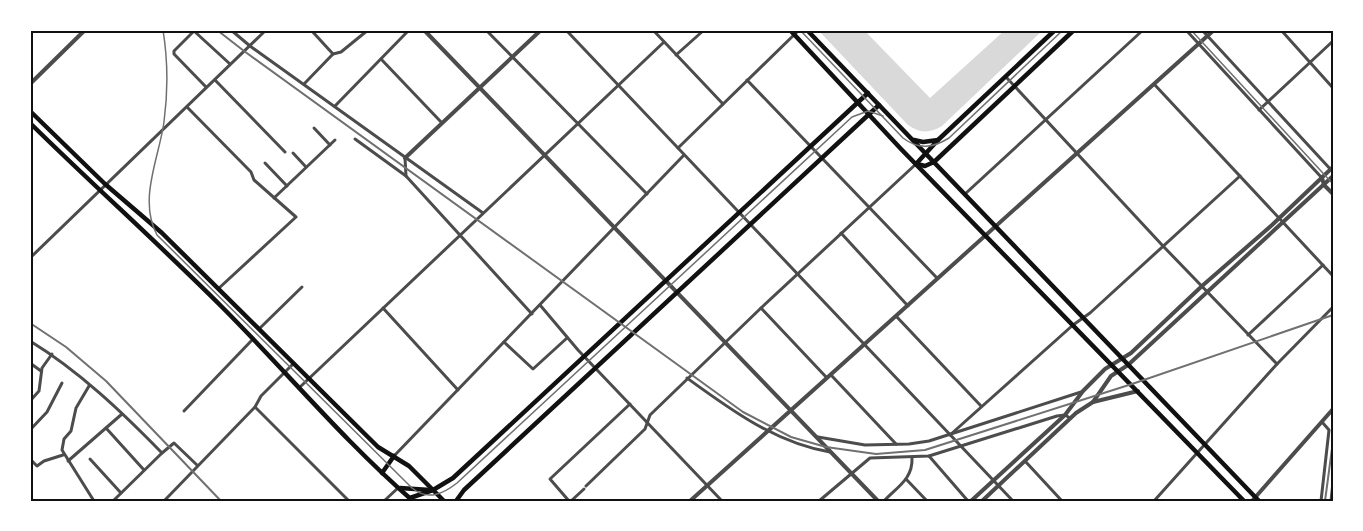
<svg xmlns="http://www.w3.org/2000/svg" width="1363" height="531" font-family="'Exo 2',sans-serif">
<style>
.water{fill:#d9d9d9}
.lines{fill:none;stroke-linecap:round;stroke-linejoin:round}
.minor{stroke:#4c4c4c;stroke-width:3}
.tertiary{stroke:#4c4c4c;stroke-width:4}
.primary{stroke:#111;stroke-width:4.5}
.trunk{stroke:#111;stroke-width:4.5}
.tram{stroke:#707070;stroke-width:1.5}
.rail{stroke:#707070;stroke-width:2}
.neatline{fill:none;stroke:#111;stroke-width:2}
</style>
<rect width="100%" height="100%" fill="#fff"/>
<path class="water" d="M818,30H864L930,98L1005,30H1043L942,126C929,134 918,133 907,124Z"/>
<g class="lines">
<g class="minor">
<path d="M231,30L250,46L483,213"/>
<path d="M486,30L647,194"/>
<path d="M566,30L1013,501"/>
<path d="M653,30L723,104"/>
<path d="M1186,30L1322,178"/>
<path d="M1202,30L1333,172"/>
<path d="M1281,30L1333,88"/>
<path d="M333,54L341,52L368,30"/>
<path d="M676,55L704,30"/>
<path d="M381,59L442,123"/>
<path d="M1006,77L1163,246L1277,364"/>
<path d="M215,80L285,152"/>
<path d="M747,80L937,278"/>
<path d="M304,84L333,54L311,30"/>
<path d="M1154,84L1333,276"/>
<path d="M206,87L174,54V51L194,31L230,64"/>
<path d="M335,106L409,30"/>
<path d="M187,107L251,172L254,180L296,217L218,289"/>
<path d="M1259,110L1333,41"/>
<path d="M314,128L330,145"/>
<path d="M355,139L406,176"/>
<path d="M678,148L799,30"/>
<path d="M293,153L306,167"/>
<path d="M405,158L406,176L532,314"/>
<path d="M265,163L287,186"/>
<path d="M965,194L1143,30"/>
<path d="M274,198L335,140"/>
<path d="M841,233L908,306"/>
<path d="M30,258L266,30"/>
<path d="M540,305L578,350L722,501"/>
<path d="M383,308L458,390"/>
<path d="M761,308L827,378"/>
<path d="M896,316L981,406"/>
<path d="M259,329L302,287"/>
<path d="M1248,335L1323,265"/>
<path d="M30,341C79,371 122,412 162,453L174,443L197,465"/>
<path d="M504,342L533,369L567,338"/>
<path d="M30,363L41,371"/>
<path d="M831,375L896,444"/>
<path d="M687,378C731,410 776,443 830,452"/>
<path d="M89,386L76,408L71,431L64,439L62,450L94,501"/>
<path d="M300,387L664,42"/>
<path d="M30,401L39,391L42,368L52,354"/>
<path d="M255,407L348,500"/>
<path d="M184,411L253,339"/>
<path d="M106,428L144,470"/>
<path d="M30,430L47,412L62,383"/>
<path d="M950,435L1073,325L1090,313L1240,176"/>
<path d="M818,437L865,445L909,444L929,441L1081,392"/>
<path d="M394,456L684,155"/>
<path d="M929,456L968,501"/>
<path d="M30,459L37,466L44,461L63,455"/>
<path d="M90,459L121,493"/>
<path d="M68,461L122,414"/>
<path d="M1025,461L1062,501"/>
<path d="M906,479L927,501"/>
<path d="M586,486L645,429L650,415L761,308L916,164"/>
<path d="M30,498L33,501"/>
<path d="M113,501L162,453"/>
<path d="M164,501L255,407L261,396L293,364"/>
<path d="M384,501L398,488"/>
<path d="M569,501L550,479L630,404"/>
<path d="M571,501L584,489"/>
<path d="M819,501L870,458L929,456L1057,416L1065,415L1070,418"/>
<path d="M884,501C897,487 913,479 912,458"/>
<path d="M1154,501L1277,364L1333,307"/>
<path d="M1321,501L1329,430L1322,422"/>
<path d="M1331,501L1333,482"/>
</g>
<g class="tertiary">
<path d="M424,30L878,501"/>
<path d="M30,84L85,30"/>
<path d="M405,158L541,30"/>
<path d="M1322,178L1324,185L1333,194"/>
<path d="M1093,402L1138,391"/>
<path d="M690,501L1214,30"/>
<path d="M971,501L1065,415L1083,391L1105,369L1131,353L1202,286L1272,225L1333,167"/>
<path d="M982,501L1076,413L1093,402L1111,376L1128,365L1333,176"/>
<path d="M1252,501L1333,409"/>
</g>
<g class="primary">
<path d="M30,111L105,184L162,233L378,447L409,466L444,501"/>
<path d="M30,123C93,185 159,244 221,306C286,371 344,441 413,501"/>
<path d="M382,473L394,456"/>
<path d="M400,488L430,490"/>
<path d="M410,498L433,490L453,478L868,93"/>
<path d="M456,501L464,490L879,105"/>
</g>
<g class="trunk">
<path d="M790,30L901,149L1244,501"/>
<path d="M807,30L1259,501"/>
<path d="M914,140L923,142L938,140"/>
<path d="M916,164L938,140L1055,30"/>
<path d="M917,164L925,166L934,162L1074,30"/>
</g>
<g class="tram">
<path d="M163,30C168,61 168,92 164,122C159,158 138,200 157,235L412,488C428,501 443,494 457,483L852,117L868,111L883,116"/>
<path d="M800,30L903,138C919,150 933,148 949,138L1063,30"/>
<path d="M1191,30L1333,184"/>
</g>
<g class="rail">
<path d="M217,30L244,51L743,412L791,437L826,447L876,454L925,450L1132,384L1333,315"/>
<path d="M30,323L66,347L106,381L221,501"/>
<path d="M1325,501L1333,441"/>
</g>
</g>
<rect width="1363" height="531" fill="none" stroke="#ffffff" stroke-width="63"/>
<rect x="32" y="32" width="1300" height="468" class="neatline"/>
</svg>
